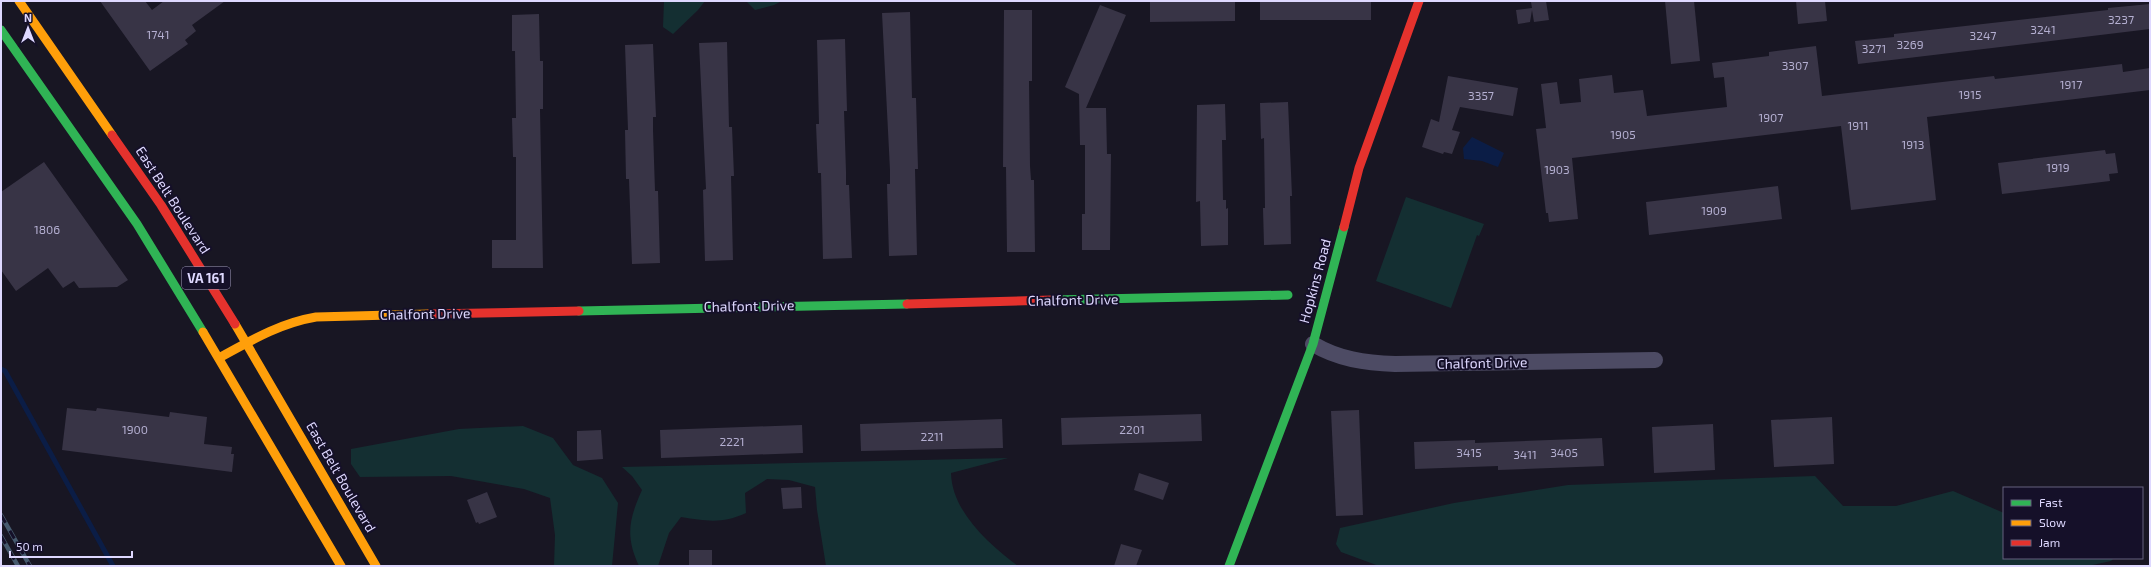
<svg xmlns="http://www.w3.org/2000/svg" width="2151" height="567" font-family="'Exo 2',sans-serif">
<style>
.green{fill:#142f32}
.water{fill:#0b1d46}
.lines{fill:none;stroke-linecap:round;stroke-linejoin:round}
.stream{stroke:#0b1d46;stroke-width:5}
.building{fill:#383446}
.street{stroke:#4d4b64;stroke-width:16}
.fast{stroke:#30b455;stroke-width:9}
.slow{stroke:#ff9f0a;stroke-width:9}
.jam{stroke:#e5322d;stroke-width:9}
.rail-casing{stroke:#465a6e;stroke-width:4.5}
.rail{stroke:#151029;stroke-width:3;stroke-dasharray:9;stroke-linecap:butt}
.labels{text-anchor:middle;stroke-width:4;stroke-linejoin:round;paint-order:stroke}
.number-label{font-size:12px;fill:#b4afd1}
.shield{fill:#151029;stroke:#a29cbf;stroke-width:1}
.shield-label{font-size:13px;font-weight:bold;fill:#ded8ff}
.street-label{font-size:14px;fill:#ded8ff;stroke:#151029}
</style>
<rect width="100%" height="100%" fill="#181623"/>
<g class="green">
<path d="M664,1H705L698,10L673,34L663,27Z"/>
<path d="M746,1H782L774,5L755,10Z"/>
<path d="M1406,197L1484,224L1479,236L1477,235L1451,308L1376,281Z"/>
<path d="M523,426L553,438L573,465L602,478L618,503L612,566H554L555,535L550,498L524,489L451,476L360,477L351,464V449L459,429Z"/>
<path d="M1008,458L951,473C952,512 989,544 1018,566H826L817,510L815,487L789,480L767,479L745,493L746,513C722,524 707,521 681,517L669,533L658,566H639C625,536 629,519 642,490L632,476L622,467Z"/>
<path d="M1815,476L1843,506H1896L1953,491L2004,513V558H2114L2111,561L2088,566H1379L1341,552L1336,544L1340,528L1454,503L1568,485Z"/>
</g>
<path class="water" d="M1472,137L1504,153L1498,167L1482,161L1464,159L1463,148Z"/>
<g class="lines">
<path class="stream" d="M1,369L5,371L113,566"/>
</g>
<g class="building">
<path d="M100,1H145L152,10L164,1H225L192,25L196,31L185,40L188,44L150,71Z"/>
<path d="M1150,1H1235V21L1150,22Z"/>
<rect x="1260" y="1" width="111" height="19"/>
<path d="M1539,1H1546L1549,20L1534,22L1532,10L1530,22L1518,24L1516,10L1532,8L1531,2Z"/>
<path d="M1665,1H1694L1700,61L1671,64Z"/>
<path d="M1796,1H1825L1827,21L1798,24Z"/>
<path d="M2150,4V29L1858,64L1855,41L1894,37V34L2108,10V8Z"/>
<path d="M1100,5L1126,15L1086,108H1106L1107,154H1111L1110,250H1082V214H1085V145H1080L1079,94L1065,87Z"/>
<path d="M1004,10H1032V81H1029L1030,166L1031,180H1034L1035,252H1007L1006,167H1003Z"/>
<path d="M910,12L912,98H916L918,169H915L917,255L889,256L887,184H890V170L882,13Z"/>
<path d="M539,14L540,61H543V109H540L543,268H492V240H516V157H513L512,118H516L515,51H512V15Z"/>
<path d="M845,39L847,111H844L846,172V185H849L852,258L823,259L821,173H818L816,124H819L817,40Z"/>
<path d="M727,42L729,127H732L734,176H731L733,260L705,261L703,190L706,189L699,43Z"/>
<path d="M653,44L656,117H653V130L655,191H658L660,263L632,264L629,179H626L625,130H628L625,45Z"/>
<path d="M1816,46L1822,96L1994,76L1995,79L2122,64L2123,72L2150,68V90L1927,117L1936,200L1851,210L1841,126L1572,158L1578,219L1549,222L1548,213H1546L1536,129L1546,128L1541,84L1557,82L1560,104L1581,102L1579,79L1612,75L1614,93L1643,90L1647,116L1727,107L1724,77L1714,78L1712,63L1769,56V52Z"/>
<path d="M1448,76L1518,88L1513,116L1460,107L1452,130L1460,132L1452,154L1444,152L1443,154L1422,147L1431,119L1439,122Z"/>
<path d="M1288,102L1292,196H1290L1291,244L1264,245L1263,208H1265L1264,138L1261,139L1260,103Z"/>
<path d="M1225,104L1226,140H1222L1223,200H1226V209L1228,208V245L1201,246L1200,201L1196,202L1197,105Z"/>
<path d="M2105,150L2106,154L2115,153L2118,173L2109,174L2110,181L2002,194L1998,163Z"/>
<path d="M44,162L128,280L117,287L79,288L74,281L63,288L48,268L16,291L1,270V192Z"/>
<path d="M1778,186L1782,219L1649,235L1646,202Z"/>
<path d="M67,408L96,411L97,408L169,417L170,412L207,417L204,444L232,447L231,454H234L232,472L62,450Z"/>
<path d="M1359,410L1363,515L1336,516L1331,411Z"/>
<path d="M1201,414L1202,441L1062,445L1061,418Z"/>
<path d="M1832,417L1834,464L1774,467L1771,420Z"/>
<path d="M1002,419L1003,448L861,451L860,424Z"/>
<path d="M1713,424L1715,470L1654,473L1652,427Z"/>
<path d="M802,425L803,453L661,458L660,430Z"/>
<path d="M601,430L603,459L577,461V431Z"/>
<path d="M1602,438L1604,466L1498,470V466L1415,469L1414,442L1475,440V443Z"/>
<path d="M1139,473L1169,483L1163,500L1134,490Z"/>
<path d="M801,487L802,508L783,509L781,488Z"/>
<path d="M487,492L497,517L479,524L478,522L476,523L467,500Z"/>
<path d="M1121,544L1142,550L1136,566H1114Z"/>
<rect x="689" y="550" width="23" height="16"/>
</g>
<g class="lines">
<path class="street" d="M1313,344C1338,359 1365,363 1395,364L1655,360"/>
<g class="fast">
<path d="M1,30L137,224L203,332"/>
<path d="M1052,300L1288,295"/>
<path d="M579,311L907,304"/>
<path d="M1229,566L1313,344L1344,227"/>
</g>
<g class="slow">
<path d="M19,1L112,135"/>
<path d="M235,324L376,566"/>
<path d="M203,332L341,566"/>
<path d="M219,358C250,341 280,323 316,317L429,314"/>
</g>
<g class="jam">
<path d="M112,135L161,205L235,324"/>
<path d="M1344,227L1359,168L1419,1"/>
<path d="M907,304L1052,300"/>
<path d="M429,314L579,311"/>
</g>
<g class="rail-casing">
<g id="rail">
<path d="M1,515L30,566"/>
<path d="M1,536L18,566"/>
</g>
</g>
<use href="#rail" class="rail"/>
</g>
<g class="labels">
<g class="number-label">
<text x="2121" y="24">3237</text>
<text x="2043" y="34">3241</text>
<text x="158" y="39">1741</text>
<text x="1983" y="40">3247</text>
<text x="1910" y="49">3269</text>
<text x="1874" y="53">3271</text>
<text x="1795" y="70">3307</text>
<text x="2071" y="89">1917</text>
<text x="1970" y="99">1915</text>
<text x="1481" y="100">3357</text>
<text x="1771" y="122">1907</text>
<text x="1858" y="130">1911</text>
<text x="1623" y="139">1905</text>
<text x="1913" y="149">1913</text>
<text x="2058" y="172">1919</text>
<text x="1557" y="174">1903</text>
<text x="1714" y="215">1909</text>
<text x="47" y="234">1806</text>
<text x="135" y="434">1900</text>
<text x="1132" y="434">2201</text>
<text x="932" y="441">2211</text>
<text x="732" y="446">2221</text>
<text x="1469" y="457">3415</text>
<text x="1564" y="457">3405</text>
<text x="1525" y="459">3411</text>
</g>
<rect class="shield" x="182" y="267" width="48" height="22" rx="3"/>
<g class="shield-label">
<text x="206" y="283">VA 161</text>
</g>
<g class="street-label">
<text transform="translate(173 200) rotate(57)" y="5">East Belt Boulevard</text>
<text transform="translate(1315 281) rotate(-75)" y="5">Hopkins Road</text>
<text transform="translate(1073 300) rotate(-1)" y="5">Chalfont Drive</text>
<text transform="translate(749 306) rotate(-1)" y="5">Chalfont Drive</text>
<text transform="translate(425 314) rotate(-1)" y="5">Chalfont Drive</text>
<text transform="translate(1482 363) rotate(-1)" y="5">Chalfont Drive</text>
<text transform="translate(341 477) rotate(60)" y="5">East Belt Boulevard</text>
</g>
</g>
<rect width="2151" height="567" fill="none" stroke="#ded8ff" stroke-width="4"/>
<rect x="2003" y="487" width="140" height="72" fill="#151029" stroke="#65607f"/>
<rect x="2011" y="500" width="20" height="6" fill="#30b455" stroke="#65607f"/>
<text x="2039" y="507" font-size="12" fill="#ded8ff">Fast</text>
<rect x="2011" y="520" width="20" height="6" fill="#ff9f0a" stroke="#65607f"/>
<text x="2039" y="527" font-size="12" fill="#ded8ff">Slow</text>
<rect x="2011" y="540" width="20" height="6" fill="#e5322d" stroke="#65607f"/>
<text x="2039" y="547" font-size="12" fill="#ded8ff">Jam</text>
<g transform="translate(28 28)" stroke="#151029" stroke-width="3" paint-order="stroke">
<path d="M0-3L7 15L0 10L-7 15Z" fill="#ded8ff"/>
<text y="-6" font-size="11" font-weight="bold" text-anchor="middle" fill="#ded8ff">N</text>
</g>
<path d="M10 551v6h122v-6" fill="none" stroke="#ded8ff" stroke-width="2"/>
<text x="16" y="551" font-size="12" fill="#ded8ff" stroke="#151029" stroke-width="3" paint-order="stroke">50 m</text>
</svg>
